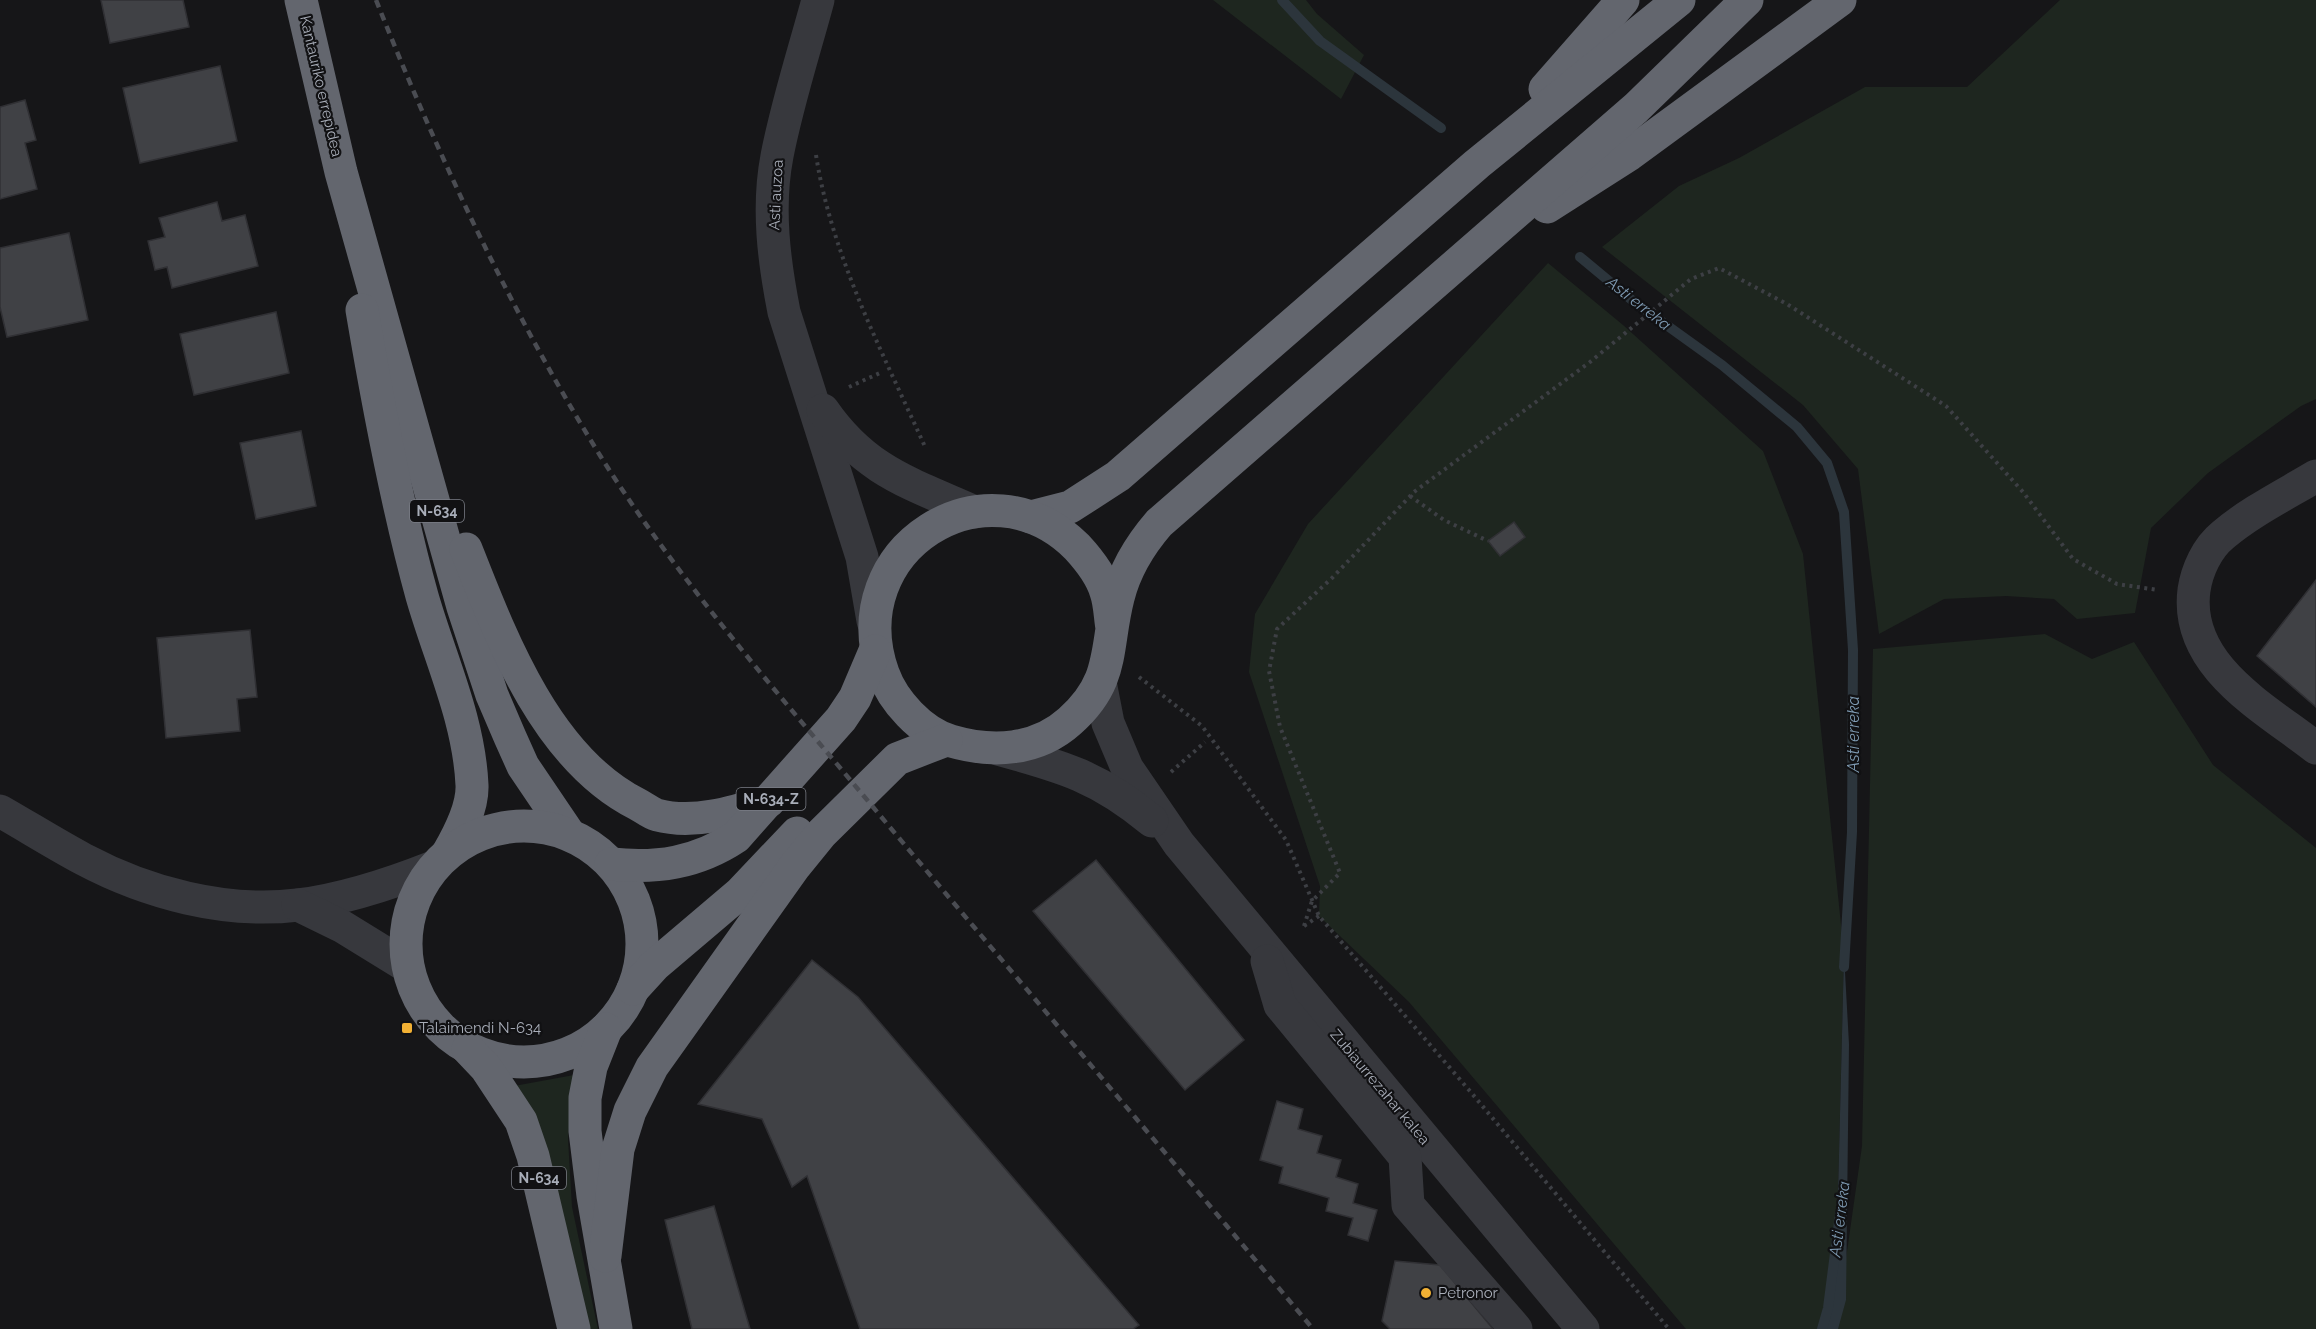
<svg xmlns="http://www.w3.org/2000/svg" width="2316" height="1329" font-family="Raleway,sans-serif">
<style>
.green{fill:#1e261f}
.water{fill:#2c353c}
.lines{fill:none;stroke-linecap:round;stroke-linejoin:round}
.stream{stroke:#2c353c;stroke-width:10}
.building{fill:#404145;stroke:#303034;stroke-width:1.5}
.path{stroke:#3d3f44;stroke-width:4;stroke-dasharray:3 4.5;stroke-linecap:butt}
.minor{stroke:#37383d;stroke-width:33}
.highway{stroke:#63666e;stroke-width:33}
.rail{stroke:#4a4c52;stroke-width:4.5;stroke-dasharray:8 6;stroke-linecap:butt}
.poi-dot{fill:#f2b134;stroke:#111113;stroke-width:2}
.labels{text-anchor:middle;stroke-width:4.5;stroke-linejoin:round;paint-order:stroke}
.shield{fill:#111113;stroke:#7b7e86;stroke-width:1.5}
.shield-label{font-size:14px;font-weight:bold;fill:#a8adb8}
.street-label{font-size:15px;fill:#a8adb8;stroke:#111113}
.poi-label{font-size:15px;fill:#a8adb8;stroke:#111113;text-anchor:start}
.water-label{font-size:16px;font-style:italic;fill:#7f9bb3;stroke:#111113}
</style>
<rect width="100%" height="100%" fill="#161618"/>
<g class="green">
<path d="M1213,0H1306L1317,14L1364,55L1341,99Z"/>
<path d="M2060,0H2316V399L2301,406L2208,473L2151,528L2135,613L2077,619L2054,599L2006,596L1944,599L1879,634L1858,469L1803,405L1602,247L1679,186L1739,158L1865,87H1967Z"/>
<path d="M1548,263L1623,325L1763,451L1803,554L1844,954L1836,1275L1828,1308L1817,1329H1686L1409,1002L1319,916L1320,886L1249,672L1255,614L1308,524Z"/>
<path d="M2045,634L2092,659L2134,642L2213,765L2316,848V1329H1836L1862,1146L1873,649Z"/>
<path d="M574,1075L568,1139L572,1207L598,1329H586L514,1086Z"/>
</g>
<path class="water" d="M1844,954L1849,1044L1846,1300L1838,1329H1817L1828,1308L1836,1275Z"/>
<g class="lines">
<g class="stream">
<path d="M1282,0L1320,41L1441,128"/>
<path d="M1580,257L1633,301L1722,365L1797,427L1827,463L1844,512L1853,650L1852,832L1844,967"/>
<path d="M1822,1329L1828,1308L1840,1214"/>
</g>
</g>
<g class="building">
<path d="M101,0H183L189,27L110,43Z"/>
<path d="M220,66L237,141L140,163L123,88Z"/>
<path d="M25,100L36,140L25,143L37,189L0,199V107Z"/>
<path d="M217,202L222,221L245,215L258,266L172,288L167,267L155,270L148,241L165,237L159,218Z"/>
<path d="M69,233L88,320L7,337L0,307V248Z"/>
<path d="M276,312L289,373L194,395L180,334Z"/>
<path d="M301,431L316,506L256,519L240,443Z"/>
<path d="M1514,522L1525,537L1500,556L1488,541Z"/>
<path d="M2316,580V707L2257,656Z"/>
<path d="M250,630L257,697L237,699L240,731L166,738L157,638Z"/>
<path d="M1096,860L1244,1040L1185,1090L1033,911Z"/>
<path d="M812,960L858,997L1139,1325L1133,1329H860L807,1176L792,1187L762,1119L698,1104Z"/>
<path d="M1277,1101L1303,1109L1298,1129L1322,1136L1317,1153L1341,1160L1336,1177L1358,1184L1353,1203L1377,1210L1368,1241L1348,1235L1353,1218L1326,1211L1329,1198L1279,1183L1283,1167L1260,1160Z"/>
<path d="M714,1206L750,1329H692L665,1220Z"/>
<path d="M1395,1261L1440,1265L1493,1329H1390L1382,1321Z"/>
</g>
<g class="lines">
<g class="path">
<path d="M816,155C832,258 884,355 926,449"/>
<path d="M849,387L882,372"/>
<path d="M1410,496L1444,520L1488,541"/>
<path d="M1139,677L1202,726L1286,840L1319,916L1469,1090L1669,1329"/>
<path d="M1171,772L1205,742"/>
<path d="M1304,926L1312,901L1340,873L1280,727L1269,671L1277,629L1333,577L1414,492L1590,362L1691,279L1719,268L1787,304L1946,406L2023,492L2073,559L2117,584L2158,590"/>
<path d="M1304,926L1319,916"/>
</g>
<g class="minor">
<path d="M818,0C804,52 787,104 777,156C767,208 774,261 784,312L862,557L873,621"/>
<path d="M823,410C865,471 910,483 975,512"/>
<path d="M2316,476C2286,494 2250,512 2223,535C2207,548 2197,570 2194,590C2184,666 2265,708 2316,748"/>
<path d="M1100,682L1108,723L1127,768L1179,844L1583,1329"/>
<path d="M998,749C1064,767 1099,777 1152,821"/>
<path d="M0,811C28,827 55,844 83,859C147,893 225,914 298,905C345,899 390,884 433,867"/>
<path d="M298,905L343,927L408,967"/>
<path d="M1267,961L1280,1005L1405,1157L1408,1205L1516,1329"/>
</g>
<g class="highway">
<path d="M301,0L341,172L463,607L492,695L510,737L523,766L569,834"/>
<path d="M1545,89L1623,0"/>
<path d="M1547,207L1630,154L1840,0"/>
<path d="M362,310C378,405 396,502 422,596C440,659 469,719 472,785C473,808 459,834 448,853"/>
<path d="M1031,517L1070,507L1118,476L1477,164L1679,0"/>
<path d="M466,549C501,638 546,758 637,804C643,807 650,813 657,815C694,825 734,812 769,801"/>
<path d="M1112,628C1110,617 1110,603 1106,592C1101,575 1089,560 1077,547C986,456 839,549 883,673C893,701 921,732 951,741C992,753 1037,751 1070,721C1115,681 1105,649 1118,598C1125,569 1140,545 1159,523L1636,108L1747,0"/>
<circle cx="524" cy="944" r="118"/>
<path d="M611,864C656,869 697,863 736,837L841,719L855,698L875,651"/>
<path d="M633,989L654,966L740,893L797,833"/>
<path d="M606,1029L591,1067L585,1098V1131L593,1196L616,1329"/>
<path d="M468,1049L486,1068L521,1121L533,1156L574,1329"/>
<path d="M605,1256L618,1149L630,1111L652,1067L795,866L821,834L897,759L946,740"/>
</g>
<path class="rail" d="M376,0C439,158 511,312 601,457C681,584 782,698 878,813C1023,986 1169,1156 1313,1329"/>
</g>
<g class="poi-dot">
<rect x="401" y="1022" width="12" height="12" rx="3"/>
<circle cx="1426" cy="1293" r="6"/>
</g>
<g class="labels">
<g class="shield">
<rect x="410" y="500" width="54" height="22" rx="4.5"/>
<rect x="736.5" y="788" width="69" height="22" rx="4.5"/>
<rect x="512" y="1167" width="54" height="22" rx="4.5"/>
</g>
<g class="shield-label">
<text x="437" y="516">N-634</text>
<text x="771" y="804">N-634-Z</text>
<text x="539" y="1183">N-634</text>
</g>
<g class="street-label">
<text transform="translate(321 86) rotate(77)" y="5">Kantauriko errepidea</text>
<text transform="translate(776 195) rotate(-87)" y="5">Asti auzoa</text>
<text transform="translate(1380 1087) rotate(50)" y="5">Zubiaurrezahar kalea</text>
</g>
<g class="poi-label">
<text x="419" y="1033">Talaimendi N-634</text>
<text x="1438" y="1298">Petronor</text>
</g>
<g class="water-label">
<text transform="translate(1639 303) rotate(38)" y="6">Asti erreka</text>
<text transform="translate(1853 734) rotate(-90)" y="6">Asti erreka</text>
<text transform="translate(1839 1219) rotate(-83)" y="6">Asti erreka</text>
</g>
</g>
</svg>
